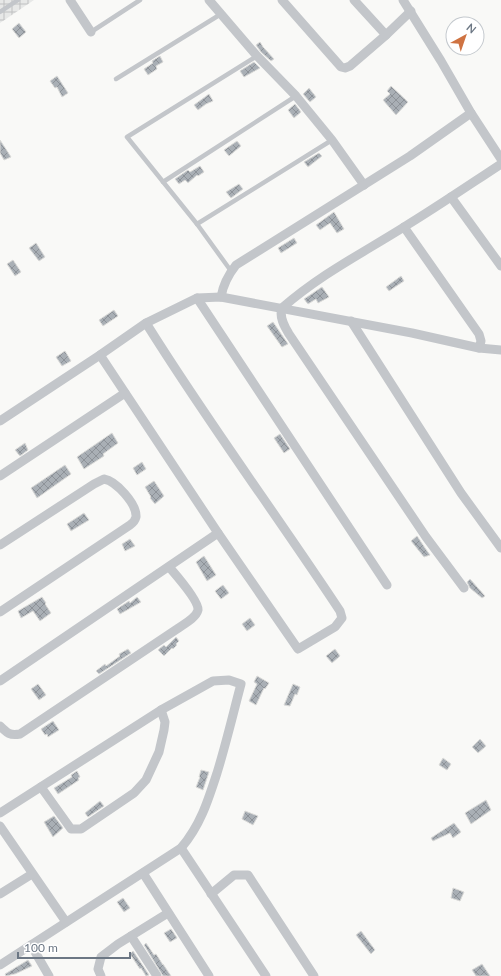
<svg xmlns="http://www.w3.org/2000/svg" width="501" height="976" font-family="Lato,sans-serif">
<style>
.industrial{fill:url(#industrial-grid)}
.building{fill:url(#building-cross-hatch);stroke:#dbdbd9}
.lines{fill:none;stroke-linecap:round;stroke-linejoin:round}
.lane{stroke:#c3c6ca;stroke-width:4.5}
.street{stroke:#c3c6ca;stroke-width:9}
</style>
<defs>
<pattern id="industrial-grid" width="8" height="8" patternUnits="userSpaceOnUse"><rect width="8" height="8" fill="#e7e8e7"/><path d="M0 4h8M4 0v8" fill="none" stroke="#bfc1c1"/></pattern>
<pattern id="building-cross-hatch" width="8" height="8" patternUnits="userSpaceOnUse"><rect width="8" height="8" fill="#a9afb5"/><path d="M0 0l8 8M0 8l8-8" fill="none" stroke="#8e9399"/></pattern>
</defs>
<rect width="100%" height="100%" fill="#f9f9f7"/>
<path class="industrial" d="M0,0H34L0,23Z"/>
<g class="building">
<path d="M19,23L26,32L19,38L12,29Z"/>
<path d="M260,42L263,47L274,59L271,61L261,52L256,45Z"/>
<path d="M160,56L163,62L156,66L157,69L148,75L144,69L153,63L152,61Z"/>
<path d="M254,62L260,68L244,77L240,71Z"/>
<path d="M57,76L68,93L62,97L57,87L55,88L50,81Z"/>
<path d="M391,86L408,102L396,115L383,100L390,94L387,91Z"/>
<path d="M309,88L316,97L310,102L303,94Z"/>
<path d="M209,94L213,101L206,104L198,110L194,105Z"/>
<path d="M295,104L301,112L294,118L288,110Z"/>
<path d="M0,140L11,157L4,160L0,153Z"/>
<path d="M237,141L241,146L229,156L224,150Z"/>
<path d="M319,153L322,156L308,167L304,162Z"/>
<path d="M200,166L204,172L198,176L197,175L188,183L185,180L179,184L175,179L188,170L190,172Z"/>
<path d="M239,184L243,189L231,198L226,192Z"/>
<path d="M334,212L344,229L337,233L330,223L320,230L316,225Z"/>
<path d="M294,238L297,243L281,253L278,248Z"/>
<path d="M36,243L45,257L39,261L29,248Z"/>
<path d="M13,260L21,272L15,276L7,264Z"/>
<path d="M401,276L404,281L389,291L386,287Z"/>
<path d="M322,287L329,297L318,303L316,299L308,304L304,299Z"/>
<path d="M114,310L118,316L103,326L99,320Z"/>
<path d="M273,322L288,344L282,347L267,326Z"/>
<path d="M65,351L71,361L62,366L56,357Z"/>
<path d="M112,433L118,443L103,454L104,456L84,469L77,457Z"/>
<path d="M280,434L290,449L284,453L274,438Z"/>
<path d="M25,443L28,450L20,456L15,450Z"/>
<path d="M142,462L146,469L137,475L133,468Z"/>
<path d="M65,465L71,474L37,498L31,488Z"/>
<path d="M154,481L164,496L155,504L150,498L151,497L145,487Z"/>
<path d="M84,513L89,520L71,531L67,524Z"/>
<path d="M417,536L425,548L430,555L424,557L411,541Z"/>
<path d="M130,539L135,546L125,551L122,544Z"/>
<path d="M204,556L216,575L207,581L196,562Z"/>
<path d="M470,579L485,596L482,598L470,588L467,582Z"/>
<path d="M223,585L229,593L221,599L215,591Z"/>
<path d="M42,597L46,603L45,604L51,613L40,621L33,611L21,618L18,611Z"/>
<path d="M137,597L141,602L120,614L117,609L129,601L130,603Z"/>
<path d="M250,618L255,625L247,631L242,624Z"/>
<path d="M176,637L179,641L176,644L177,645L173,649L172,648L164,656L158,650L164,645L166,647Z"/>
<path d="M128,649L131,653L99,674L96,671L105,664L106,666L120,656L119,654Z"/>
<path d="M335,649L340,656L332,663L326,656Z"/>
<path d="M257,676L269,683L265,689L264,688L256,705L249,701L257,684L254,682Z"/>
<path d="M38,684L46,695L39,700L31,689Z"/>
<path d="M293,684L300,687L297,695L295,694L290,706L284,705Z"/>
<path d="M53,721L59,730L48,737L47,734L45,735L41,729Z"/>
<path d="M480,739L486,746L478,753L472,747Z"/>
<path d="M443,758L451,764L447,770L439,765Z"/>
<path d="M201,770L209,772L203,790L196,787L200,777H199Z"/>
<path d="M77,771L80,777L78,778L79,780L58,794L54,788L72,777L71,775Z"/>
<path d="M486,800L491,810L471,824L465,813Z"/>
<path d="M100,801L104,806L88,817L85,813Z"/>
<path d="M245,811L258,816L253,825L242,819Z"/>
<path d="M54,816L63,828L53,837L44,822Z"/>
<path d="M454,823L461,832L453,838L450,833L433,841L431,838Z"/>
<path d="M453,888L464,892L460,901L451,898Z"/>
<path d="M123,898L130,908L124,912L117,902Z"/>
<path d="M171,929L177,938L170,942L164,933Z"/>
<path d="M361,931L375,950L371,954L356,935Z"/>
<path d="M146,943L154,955L156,954L163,965V964L171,976H163L144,945Z"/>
<path d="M133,951L149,975L147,976H146L141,968L140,969L130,954Z"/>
<path d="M28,960L32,966L15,974H14L6,976L5,974Z"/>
<path d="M482,964L490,976H476L472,970Z"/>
</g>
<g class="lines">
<g class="lane">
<path d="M0,12L18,0"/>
<path d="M91,32L140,0"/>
<path d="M116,79L221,14"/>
<path d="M163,182L296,96"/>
<path d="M197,224L332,140"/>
<path d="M231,271L197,224L127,137L257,56"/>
</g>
<g class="street">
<path d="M70,0L91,32"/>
<path d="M209,0L257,56L296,96L332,140L364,185"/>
<path d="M282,0L341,67L345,68L350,66L386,35L411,11"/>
<path d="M354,0L386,35"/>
<path d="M403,0L441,61L471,113L501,159"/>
<path d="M451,197L501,266"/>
<path d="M404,227L479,334L481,341L479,348"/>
<path d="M221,297C223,285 228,275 236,265L410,156L471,113"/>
<path d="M197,298L387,585"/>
<path d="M351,321L461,493L501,548"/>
<path d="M100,355L218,533L298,649L335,627L342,618L340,611C276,514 207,421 146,323"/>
<path d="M0,421L100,355L146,323L197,298L221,297L412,333L479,348L501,350"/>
<path d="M0,476L125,393"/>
<path d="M0,545L94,484L104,479C116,481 137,504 136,517C135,521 133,523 130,525L0,612"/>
<path d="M464,588L426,537L289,334C284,326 279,317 282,308C321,274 361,254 404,227C437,207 469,185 501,164"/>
<path d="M0,681L218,533"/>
<path d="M0,726C7,733 10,736 20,734L177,629C184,624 196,618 198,610C199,601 176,575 170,568"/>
<path d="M41,787L71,829H81L134,793L146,780L159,752L164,730L165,722L161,710"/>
<path d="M0,813L161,710L213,681L229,680L241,684C233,714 226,744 217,773C208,801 200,826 181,848L0,965"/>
<path d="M0,826L66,922"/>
<path d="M181,848L266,976"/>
<path d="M143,873L209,976"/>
<path d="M0,894L32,874"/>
<path d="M211,894L234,875H248L314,976"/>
<path d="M131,936L157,976"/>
<path d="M31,945L49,976"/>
<path d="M101,976L98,969L101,957L118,944L168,913"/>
</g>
</g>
<g transform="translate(465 36) rotate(40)"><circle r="19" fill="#ffffff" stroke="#c4c9ce"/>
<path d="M0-3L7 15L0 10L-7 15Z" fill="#cf7342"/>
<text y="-6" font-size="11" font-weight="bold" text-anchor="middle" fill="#6c7784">N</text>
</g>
<path d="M18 952v6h112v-6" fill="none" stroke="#6c7784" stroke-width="2"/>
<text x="24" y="952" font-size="12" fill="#6c7784" stroke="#ffffff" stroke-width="3" paint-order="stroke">100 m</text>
</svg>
